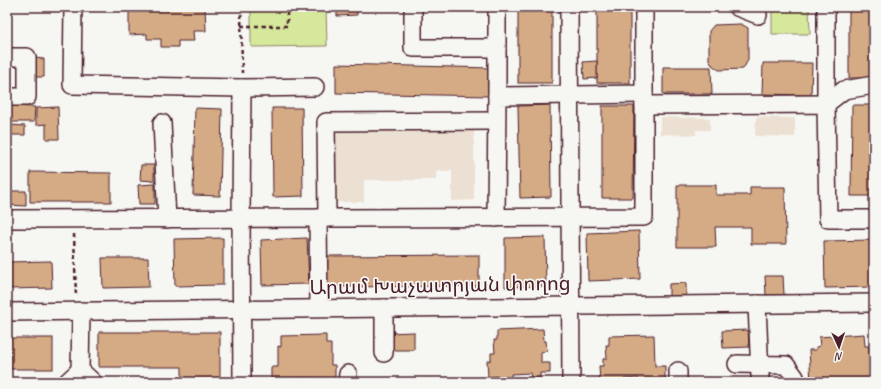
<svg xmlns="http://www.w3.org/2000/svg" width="881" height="389" font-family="Caveat,'Noto Sans Armenian',sans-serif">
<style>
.built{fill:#ece0d2}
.green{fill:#d6e89c;stroke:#908464}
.building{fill:#d5ab86;stroke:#4a1f2b}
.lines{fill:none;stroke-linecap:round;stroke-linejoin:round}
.minor-casing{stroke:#4a1f2b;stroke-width:20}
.path{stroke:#4a1f2b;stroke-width:2.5;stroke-dasharray:4 3;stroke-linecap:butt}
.minor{stroke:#f6f6f2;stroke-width:17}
.labels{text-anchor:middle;stroke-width:3.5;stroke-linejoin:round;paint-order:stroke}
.street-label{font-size:20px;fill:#4a1f2b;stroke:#f6f6f2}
</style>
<rect width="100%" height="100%" fill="#f6f6f2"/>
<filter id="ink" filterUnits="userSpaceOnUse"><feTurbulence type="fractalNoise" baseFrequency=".025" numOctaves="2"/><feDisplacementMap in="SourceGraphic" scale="8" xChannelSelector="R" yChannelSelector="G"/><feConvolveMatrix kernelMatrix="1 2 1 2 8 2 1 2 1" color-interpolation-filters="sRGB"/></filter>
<g filter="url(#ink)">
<g class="built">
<path d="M660,117L710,118V130H696V135L660,134Z"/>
<path d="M756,117L795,118V137L755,136Z"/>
<path d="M336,130H474V200L452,201V171H436V180H364V202H336Z"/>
</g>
<g class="green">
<path d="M251,7H326L327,46L251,47Z"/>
<path d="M772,8H809L810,34H772Z"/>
</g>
<g class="building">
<path d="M129,7H205L206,31H193L194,41H178V47H161V39H147V34L129,35Z"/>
<path d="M337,7H357V15L337,16Z"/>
<rect x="518" y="7" width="34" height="76"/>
<rect x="597" y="7" width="33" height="76"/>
<rect x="849" y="7" width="25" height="71"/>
<path d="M741,24L748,28V60L743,69L719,70L712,65L709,60V31L714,25Z"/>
<path d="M34,58L44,59V77H35Z"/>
<path d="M597,61V78L584,79L583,62Z"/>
<path d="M763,63H812L811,95L762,94Z"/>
<path d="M336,64L491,68L490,96L336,93Z"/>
<path d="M663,67H711L712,94H663Z"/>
<path d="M550,105L551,197L520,198L518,106Z"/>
<path d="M852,105H874V196H851Z"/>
<path d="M7,106L35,107L34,122H7Z"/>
<path d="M602,106H634L633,198H602Z"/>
<path d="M58,107L59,139H46V124L36,125V108Z"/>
<path d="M195,108L222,109L220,196L193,195Z"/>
<path d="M272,108H302L303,196L273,197Z"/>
<path d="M9,125L25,126V135H8Z"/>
<path d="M141,165H154V181L140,180Z"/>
<path d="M30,172L111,173V202H30Z"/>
<path d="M7,179H10V191H26V206L7,205Z"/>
<path d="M155,184V204H139L138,185Z"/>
<path d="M677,185H716V195H750V187H785L786,244H751V227H715L716,247H677Z"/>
<path d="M639,231L640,279L588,281L587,233Z"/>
<path d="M545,237L546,286L505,287V238Z"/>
<path d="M223,238V285L175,286L174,239Z"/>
<path d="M307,238L309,284L262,285L261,240Z"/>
<path d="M874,240V287L825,288L824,241Z"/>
<path d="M479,255V286L326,287V256Z"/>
<path d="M102,258H148L149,287L103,288Z"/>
<path d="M51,261L52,288L7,289V262Z"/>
<path d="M765,276H783L784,295H766Z"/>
<path d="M686,283V298L669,299V284Z"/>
<path d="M543,329L544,341H546L547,351L541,352V363H550V373H540V378H531L530,373L511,374L512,382H500V376L488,377L487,361L491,360V353H495L494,340H497V331Z"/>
<path d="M748,330L749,347L723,348L722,331Z"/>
<path d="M99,332H220V382H182V367H99Z"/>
<path d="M414,332V350H388V333Z"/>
<path d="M864,334L865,346H869L870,363H873L874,366V382H811L809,350H816V347L820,346L819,337Z"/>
<path d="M326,335V344H331V365H335V380H323V382H311V378H293V382H285V379H271V367H278V346L281,347V336Z"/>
<path d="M654,335L655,366H665V382H638V378L624,379V382H600L599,366H603V359L607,358L606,345H609V336Z"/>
<rect x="7" y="338" width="46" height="31"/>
<path d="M389,379H405L410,382H389Z"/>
<path d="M733,379L736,382H716V380Z"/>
</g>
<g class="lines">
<g class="minor-casing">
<g id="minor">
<path d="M73,7L72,85L242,88L315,87"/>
<path d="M413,7V48H497V96"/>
<path d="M569,7L571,382"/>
<path d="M737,7L758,15"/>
<path d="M497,48V7"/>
<path d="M7,57H27V97H7"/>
<path d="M826,104V7"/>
<path d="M826,104L844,90L874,85"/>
<path d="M644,105L826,104L828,219H874"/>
<path d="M162,123L167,219"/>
<path d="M318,218L319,308"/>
<path d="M327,218L326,122L496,121"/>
<path d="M496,218L497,96L644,94V7"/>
<path d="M7,219L644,217V94"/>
<path d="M757,304L760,376"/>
<path d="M384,308V353"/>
<path d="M81,311L80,370L93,382"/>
<path d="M7,312L874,303"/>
<path d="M737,364L786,365L795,377V382"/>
<path d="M67,382L80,370"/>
<path d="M242,382L241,218L242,88"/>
<path d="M347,382L348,374"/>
<path d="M678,382V371"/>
</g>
</g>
<g class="path">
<path d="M241,7L242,73"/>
<path d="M241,26H287V7"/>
<path d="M74,234L76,297"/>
</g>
<use href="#minor" class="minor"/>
</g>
</g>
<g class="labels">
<g class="street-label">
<text transform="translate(440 285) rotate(-1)" y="7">Արամ Խաչատրյան փողոց</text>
</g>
</g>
<rect width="881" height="389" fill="none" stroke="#f6f6f2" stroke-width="24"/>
<rect x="12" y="12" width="857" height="365" fill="none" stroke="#4a1f2b" stroke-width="1.5" filter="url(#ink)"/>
<g transform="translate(839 347) rotate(177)" stroke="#f6f6f2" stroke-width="3" paint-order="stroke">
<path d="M0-3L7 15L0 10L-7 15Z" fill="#4a1f2b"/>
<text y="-6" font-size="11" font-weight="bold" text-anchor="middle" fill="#4a1f2b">N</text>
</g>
</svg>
